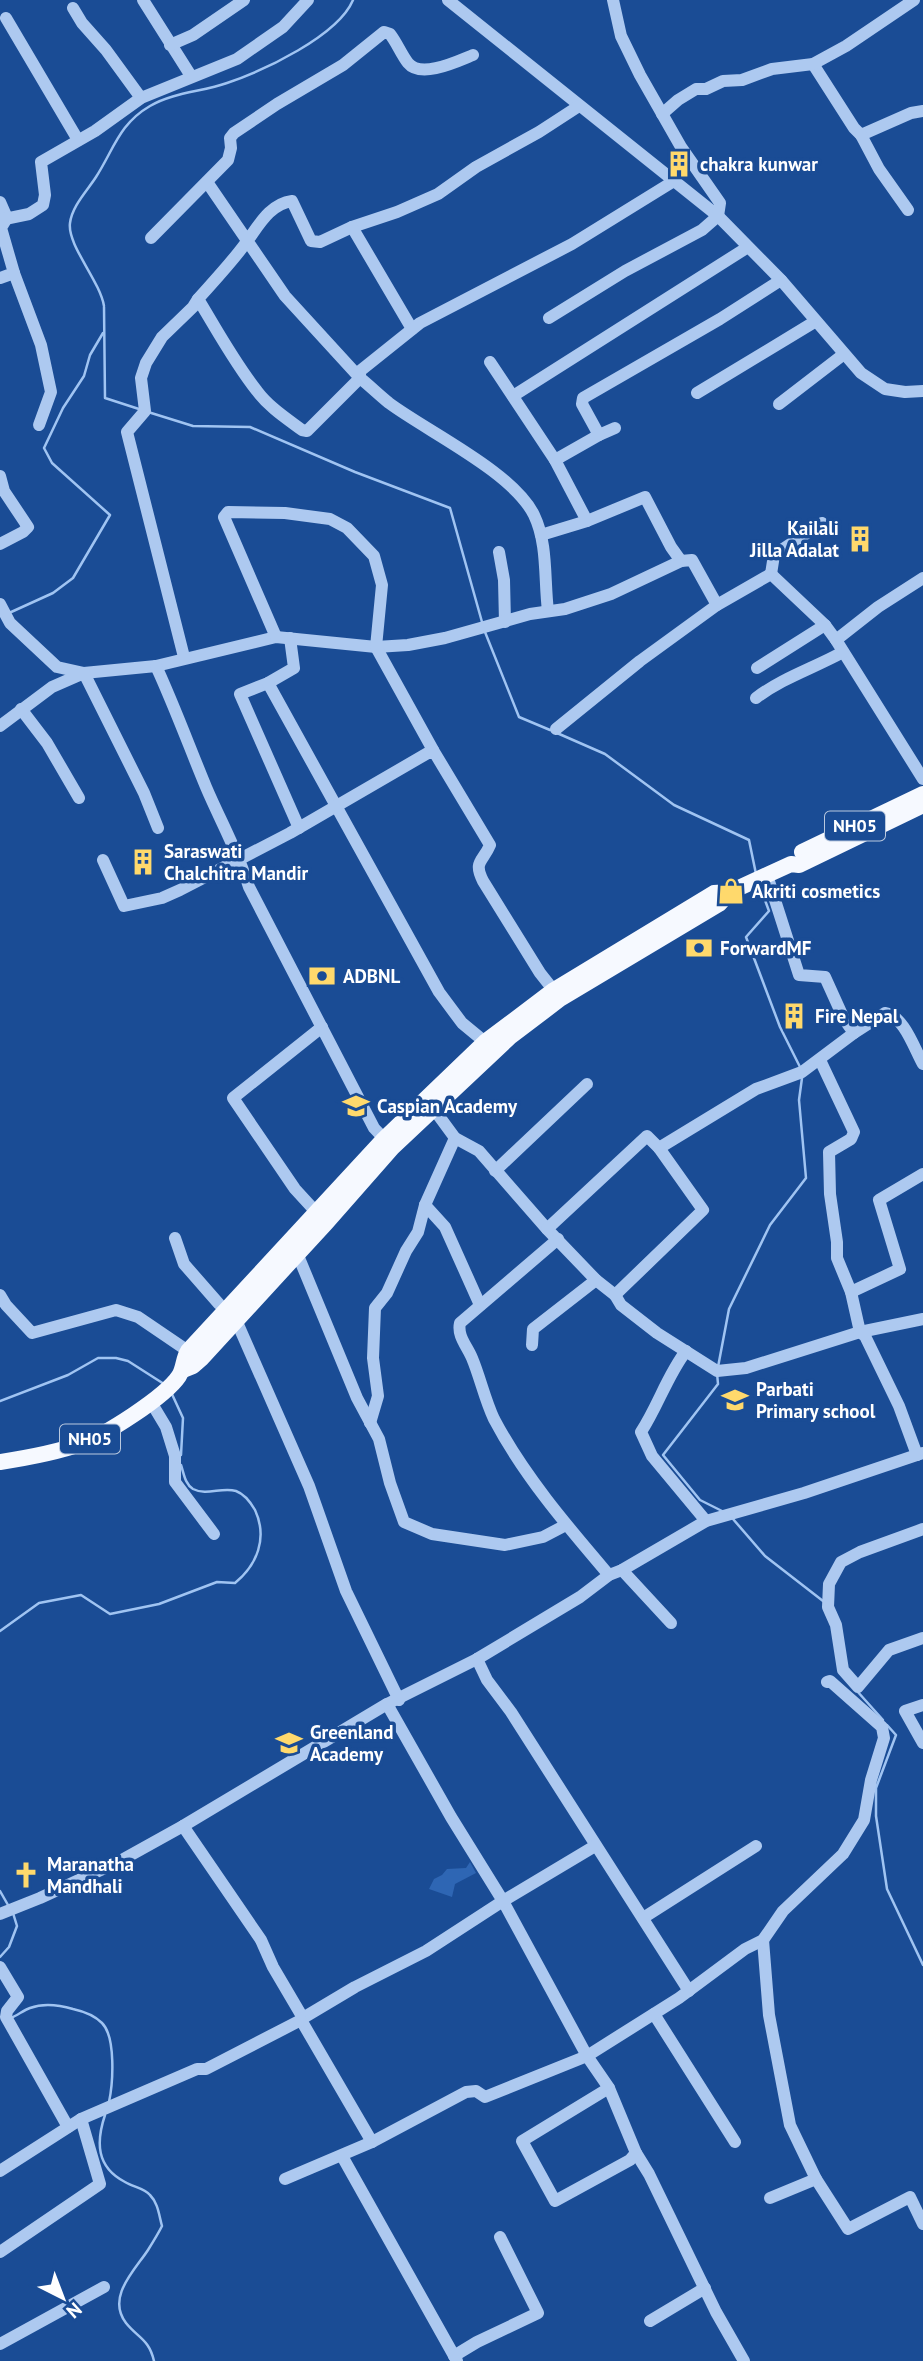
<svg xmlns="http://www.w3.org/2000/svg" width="923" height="2361" font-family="'PT Sans',sans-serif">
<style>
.green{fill:#2e66b4}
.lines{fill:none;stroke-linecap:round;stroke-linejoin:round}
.stream{stroke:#a0c4f2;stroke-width:2.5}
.minor{stroke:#adc9f0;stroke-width:12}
.major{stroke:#f6f9ff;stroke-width:16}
.labels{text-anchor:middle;stroke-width:7;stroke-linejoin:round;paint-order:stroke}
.shield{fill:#1a4c95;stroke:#bac9df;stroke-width:2}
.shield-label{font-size:18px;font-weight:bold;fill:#fff}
.poi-label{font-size:19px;font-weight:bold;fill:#fff;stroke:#1a4c95;text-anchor:start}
</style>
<rect width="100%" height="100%" fill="#1a4c95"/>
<path class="green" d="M470,1862L476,1873L455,1884L452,1897L429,1889L434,1879L442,1875L447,1869L466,1868Z"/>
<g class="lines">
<g class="stream">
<path d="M104,306C100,281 67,245 70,223C72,206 87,191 96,177C114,149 119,124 150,106C174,92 202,92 227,83C263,71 338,36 353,0"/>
<path d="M104,307L105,398L142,410"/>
<path d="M148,412L193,426L250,427L355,472L450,508L482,622"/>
<path d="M9,613L53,593L73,578L110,515L52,463L44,448L63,408L84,376L90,355L103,333"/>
<path d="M485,632L519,717L550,730"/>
<path d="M557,733L605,754L674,805L749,840L756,874"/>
<path d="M759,884L769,911L746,937L780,1027L801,1069"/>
<path d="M718,1367L729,1309L770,1225L806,1178L799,1100L802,1078"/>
<path d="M717,1373L718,1384L663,1455L700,1500L722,1511"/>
<path d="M171,1392L183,1418L181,1455"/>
<path d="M0,1401L68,1375L98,1358H116L128,1361L164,1384"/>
<path d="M733,1519L765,1556L823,1601"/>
<path d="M0,1631L39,1603L81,1595L110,1614L159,1604L217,1582L235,1583C257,1565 268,1538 255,1510C251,1503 244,1494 236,1491C221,1487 207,1496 193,1489C185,1484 184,1474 181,1465"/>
<path d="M857,1691L883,1720"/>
<path d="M887,1725L896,1735L876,1788V1816L887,1889L923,1965"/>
<path d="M0,1891L8,1905"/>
<path d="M0,1957L9,1947L17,1926L13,1913"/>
<path d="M11,2018C18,2015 24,2010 30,2008C44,2003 59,2005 73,2009C82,2011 95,2016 102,2023C116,2037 113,2083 109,2102"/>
<path d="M105,2115C96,2142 96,2167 125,2182C133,2187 144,2188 150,2195C158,2203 159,2215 162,2226C158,2234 153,2242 148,2250C135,2270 106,2297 126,2323C138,2338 149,2339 154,2361"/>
</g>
<g class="minor">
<path d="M143,0L191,76"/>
<path d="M448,0L718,216L781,280L861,373L885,389L905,392L923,391"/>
<path d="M73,8L82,23L106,50L141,98"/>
<path d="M6,18L78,140"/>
<path d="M170,45L193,35L244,0"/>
<path d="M813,64L854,128L861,135L911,113L923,111"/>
<path d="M662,114L678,100L696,89H706L723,81L742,80L772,69L813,64L846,46L914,0"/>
<path d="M861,135L879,169L908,210"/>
<path d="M207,182L285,296L360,378L307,431L302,430C286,418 269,407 257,391C234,362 217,330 198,299C214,281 231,263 245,244C258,227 269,204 292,201L311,241L320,242L352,227L397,212L438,194L476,167L539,132L579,106"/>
<path d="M0,202L7,218L1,228L14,273L0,278"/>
<path d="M0,220L29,214L43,205L45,195L41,162L95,131L141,98L237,59L283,27L308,0"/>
<path d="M352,227L412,329"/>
<path d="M151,238L228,160L231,148L230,138L234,133L277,104L343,65L384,32L390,34C397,43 401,54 408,63C421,79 458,61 473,55"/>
<path d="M14,273L41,345L51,392L39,425"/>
<path d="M549,318L625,271L702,230L718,216L720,203L681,147L640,75L621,36L613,0"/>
<path d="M490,362L555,460L587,521L645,497L671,547L681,561"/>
<path d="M697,393L816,321"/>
<path d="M513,396L748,247"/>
<path d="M779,404L844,354"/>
<path d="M599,435L615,428"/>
<path d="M555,460L599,435L582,404L583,398L720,319L781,280"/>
<path d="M0,476L4,491L28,527L23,532L0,544"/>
<path d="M541,535L587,521"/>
<path d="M499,552L504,580L505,622"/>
<path d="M771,574L774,555L822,523"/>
<path d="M0,604L10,623L57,667L84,673L156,666L276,637L376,647L408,645L445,638L530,614L565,609L611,594L681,561L692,560L717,605L771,574L825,625L836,640L923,779"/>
<path d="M548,611C544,579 548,544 534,515C513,472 428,432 389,403C379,395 370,386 360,378V371L420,323L572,244L674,181"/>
<path d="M276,637L224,517L228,512L285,513L330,519L347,528L374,556L382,585L376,647L433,750"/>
<path d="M290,638L294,668L268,683L240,694L299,828"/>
<path d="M836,640L878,607L923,578"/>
<path d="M184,657L127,432L145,411L141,378L146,363L162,337L193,307L198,299"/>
<path d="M156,666C174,705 189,746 206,787C220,820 238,852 249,887L374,1128L390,1145"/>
<path d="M757,668L825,625"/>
<path d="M268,683L439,992L462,1023L485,1042"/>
<path d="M756,698C782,678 814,668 843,652"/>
<path d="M21,709L47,743L79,798"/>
<path d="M0,726L52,687L84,673L144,793L158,828"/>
<path d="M556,729L640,661L717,605"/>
<path d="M103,860L124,906L162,898L180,890L290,833L433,750L490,845C483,862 473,861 483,881L540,973L559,997"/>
<path d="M854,1033L885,1013C904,1016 914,1048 923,1064"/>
<path d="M820,1060L854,1132L851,1139L829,1152L830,1194L837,1242V1258L851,1292"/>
<path d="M433,1108L455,1138L479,1151L547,1229L596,1280L615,1295L621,1305L657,1333L717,1371L746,1368L860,1332L923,1319"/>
<path d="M495,1171L587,1084"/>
<path d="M425,1205L445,1227L480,1305"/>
<path d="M317,1213L295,1189L233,1098L322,1027"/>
<path d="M547,1229L647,1136L659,1148L756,1089L802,1072L854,1033L844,1019L825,977L799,975L767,875"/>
<path d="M175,1238L184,1264L219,1304L236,1320L309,1486L346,1591L399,1700"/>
<path d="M558,1239L460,1323C457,1336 467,1346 472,1358C480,1377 485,1400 494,1419C524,1476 568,1527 609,1575"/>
<path d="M297,1253L357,1398L379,1439L390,1483L404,1522L432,1534L505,1545L543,1537L566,1525"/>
<path d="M0,1295L6,1305L32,1333L116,1310L138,1317L188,1351"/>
<path d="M615,1295L703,1210L659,1148"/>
<path d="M532,1345L533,1329L596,1280"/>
<path d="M686,1351C667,1376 658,1406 641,1432L652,1456L706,1521"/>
<path d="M151,1402L166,1427L175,1456V1482L214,1534"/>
<path d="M370,1423L378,1396L373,1358L375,1308L387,1293L406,1251L418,1232L425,1205L455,1138"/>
<path d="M917,1455L899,1406L865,1336L860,1332L851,1292L900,1269L879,1200L923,1174"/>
<path d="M923,1529L860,1552L841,1562L829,1584L828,1607L836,1625L843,1670L858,1687L889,1650L923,1638"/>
<path d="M622,1570L671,1623"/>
<path d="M477,1659L487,1680L511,1712L689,1991"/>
<path d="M387,1704L451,1817L503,1901L587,2056L609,2088L636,2153L649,2174L716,2312L744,2361"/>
<path d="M923,1705L905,1711L923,1743"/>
<path d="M183,1826L261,1940L273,1967L303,2018L301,2020L372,2142"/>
<path d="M0,1914L40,1898L120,1861L183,1826L387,1704L477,1659L580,1597L609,1575L622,1570L706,1521L804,1493L923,1453"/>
<path d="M643,1918L756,1846"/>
<path d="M763,1940L769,2015L790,2125L816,2179L848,2229L910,2197L923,2224"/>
<path d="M0,1967L18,1997L7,2011L6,2017L68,2127"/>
<path d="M654,2014L735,2142"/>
<path d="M303,2018L355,1987L426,1951L503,1901L595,1846"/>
<path d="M609,2088L522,2141L555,2201L630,2160L636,2153"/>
<path d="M342,2156L457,2361"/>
<path d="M0,2171L81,2119L197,2069H206L301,2020"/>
<path d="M285,2179L372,2142L466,2092L476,2091L485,2097L587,2056L679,1998L745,1949L763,1940L783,1911L843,1854L864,1820L871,1780L884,1738L882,1727L830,1681L827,1682"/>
<path d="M770,2198L816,2179"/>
<path d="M0,2252L100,2184L81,2119"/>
<path d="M650,2321L705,2288"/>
<path d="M0,2344L104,2287"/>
<path d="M454,2356L477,2342L538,2313L500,2237"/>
</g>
<g class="major">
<path d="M802,852L923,794"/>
<path d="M183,1370L193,1366L201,1359L326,1223L392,1148L510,1037L560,999L719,904L730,892L791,864L799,865L923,805"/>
<path d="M0,1462C26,1458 55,1453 80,1444C104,1436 165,1397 179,1376C184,1368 183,1359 188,1351L384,1139L485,1042L554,990L714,893L730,892"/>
</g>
</g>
<defs>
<g id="building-bare" transform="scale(2.1)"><path d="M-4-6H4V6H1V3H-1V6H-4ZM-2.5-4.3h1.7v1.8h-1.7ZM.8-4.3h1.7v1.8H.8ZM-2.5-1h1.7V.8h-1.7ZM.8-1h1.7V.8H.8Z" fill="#ffd96c" stroke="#1a4c95" stroke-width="2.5" paint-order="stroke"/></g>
<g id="shop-bare" transform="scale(2.1)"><path d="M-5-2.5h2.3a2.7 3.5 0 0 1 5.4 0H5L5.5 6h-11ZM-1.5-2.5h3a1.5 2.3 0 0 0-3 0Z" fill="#ffd96c" stroke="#1a4c95" stroke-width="2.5" paint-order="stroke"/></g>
<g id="bank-bare" transform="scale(2.1)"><path d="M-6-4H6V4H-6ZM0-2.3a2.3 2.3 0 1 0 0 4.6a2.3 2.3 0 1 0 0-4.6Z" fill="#ffd96c" stroke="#1a4c95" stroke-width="2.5" paint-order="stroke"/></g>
<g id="school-bare" transform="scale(2.1)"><path d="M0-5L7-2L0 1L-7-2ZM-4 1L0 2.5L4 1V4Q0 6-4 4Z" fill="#ffd96c" stroke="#1a4c95" stroke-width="2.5" paint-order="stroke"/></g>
<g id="church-bare" transform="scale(2.1)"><path d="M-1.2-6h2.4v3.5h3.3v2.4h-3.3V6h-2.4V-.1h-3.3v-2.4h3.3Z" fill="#ffd96c" stroke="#1a4c95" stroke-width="2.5" paint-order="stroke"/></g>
</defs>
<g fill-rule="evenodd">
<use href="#building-bare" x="679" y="164"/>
<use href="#building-bare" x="860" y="539"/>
<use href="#building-bare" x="143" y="862"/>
<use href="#shop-bare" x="731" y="891"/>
<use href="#bank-bare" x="699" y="948"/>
<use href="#bank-bare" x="322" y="976"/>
<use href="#building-bare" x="794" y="1016"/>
<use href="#school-bare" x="356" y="1106"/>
<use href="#school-bare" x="735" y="1400"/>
<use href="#school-bare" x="289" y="1743"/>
<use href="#church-bare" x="26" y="1875"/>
</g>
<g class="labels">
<g class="shield">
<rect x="825" y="811.5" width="60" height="29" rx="5"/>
<rect x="60" y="1424.5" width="60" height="29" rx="5"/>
</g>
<g class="shield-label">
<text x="855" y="832">NH05</text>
<text x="90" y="1445">NH05</text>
</g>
<g class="poi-label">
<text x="700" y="171">chakra kunwar</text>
<text x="839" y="535" text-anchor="end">Kailali<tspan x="839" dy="22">Jilla Adalat</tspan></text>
<text x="164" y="858">Saraswati<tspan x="164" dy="22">Chalchitra Mandir</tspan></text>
<text x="752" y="898">Akriti cosmetics</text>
<text x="720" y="955">ForwardMF</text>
<text x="343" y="983">ADBNL</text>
<text x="815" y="1023">Fire Nepal</text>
<text x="377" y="1113">Caspian Academy</text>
<text x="756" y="1396">Parbati<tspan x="756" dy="22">Primary school</tspan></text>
<text x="310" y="1739">Greenland<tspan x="310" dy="22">Academy</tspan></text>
<text x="47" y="1871">Maranatha<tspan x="47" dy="22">Mandhali</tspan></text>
</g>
</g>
<g transform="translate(63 2298) rotate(138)" stroke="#1a4c95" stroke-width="5" paint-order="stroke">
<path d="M0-5L12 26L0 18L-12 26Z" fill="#ffffff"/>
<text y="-10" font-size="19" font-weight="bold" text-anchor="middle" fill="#ffffff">N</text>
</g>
</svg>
